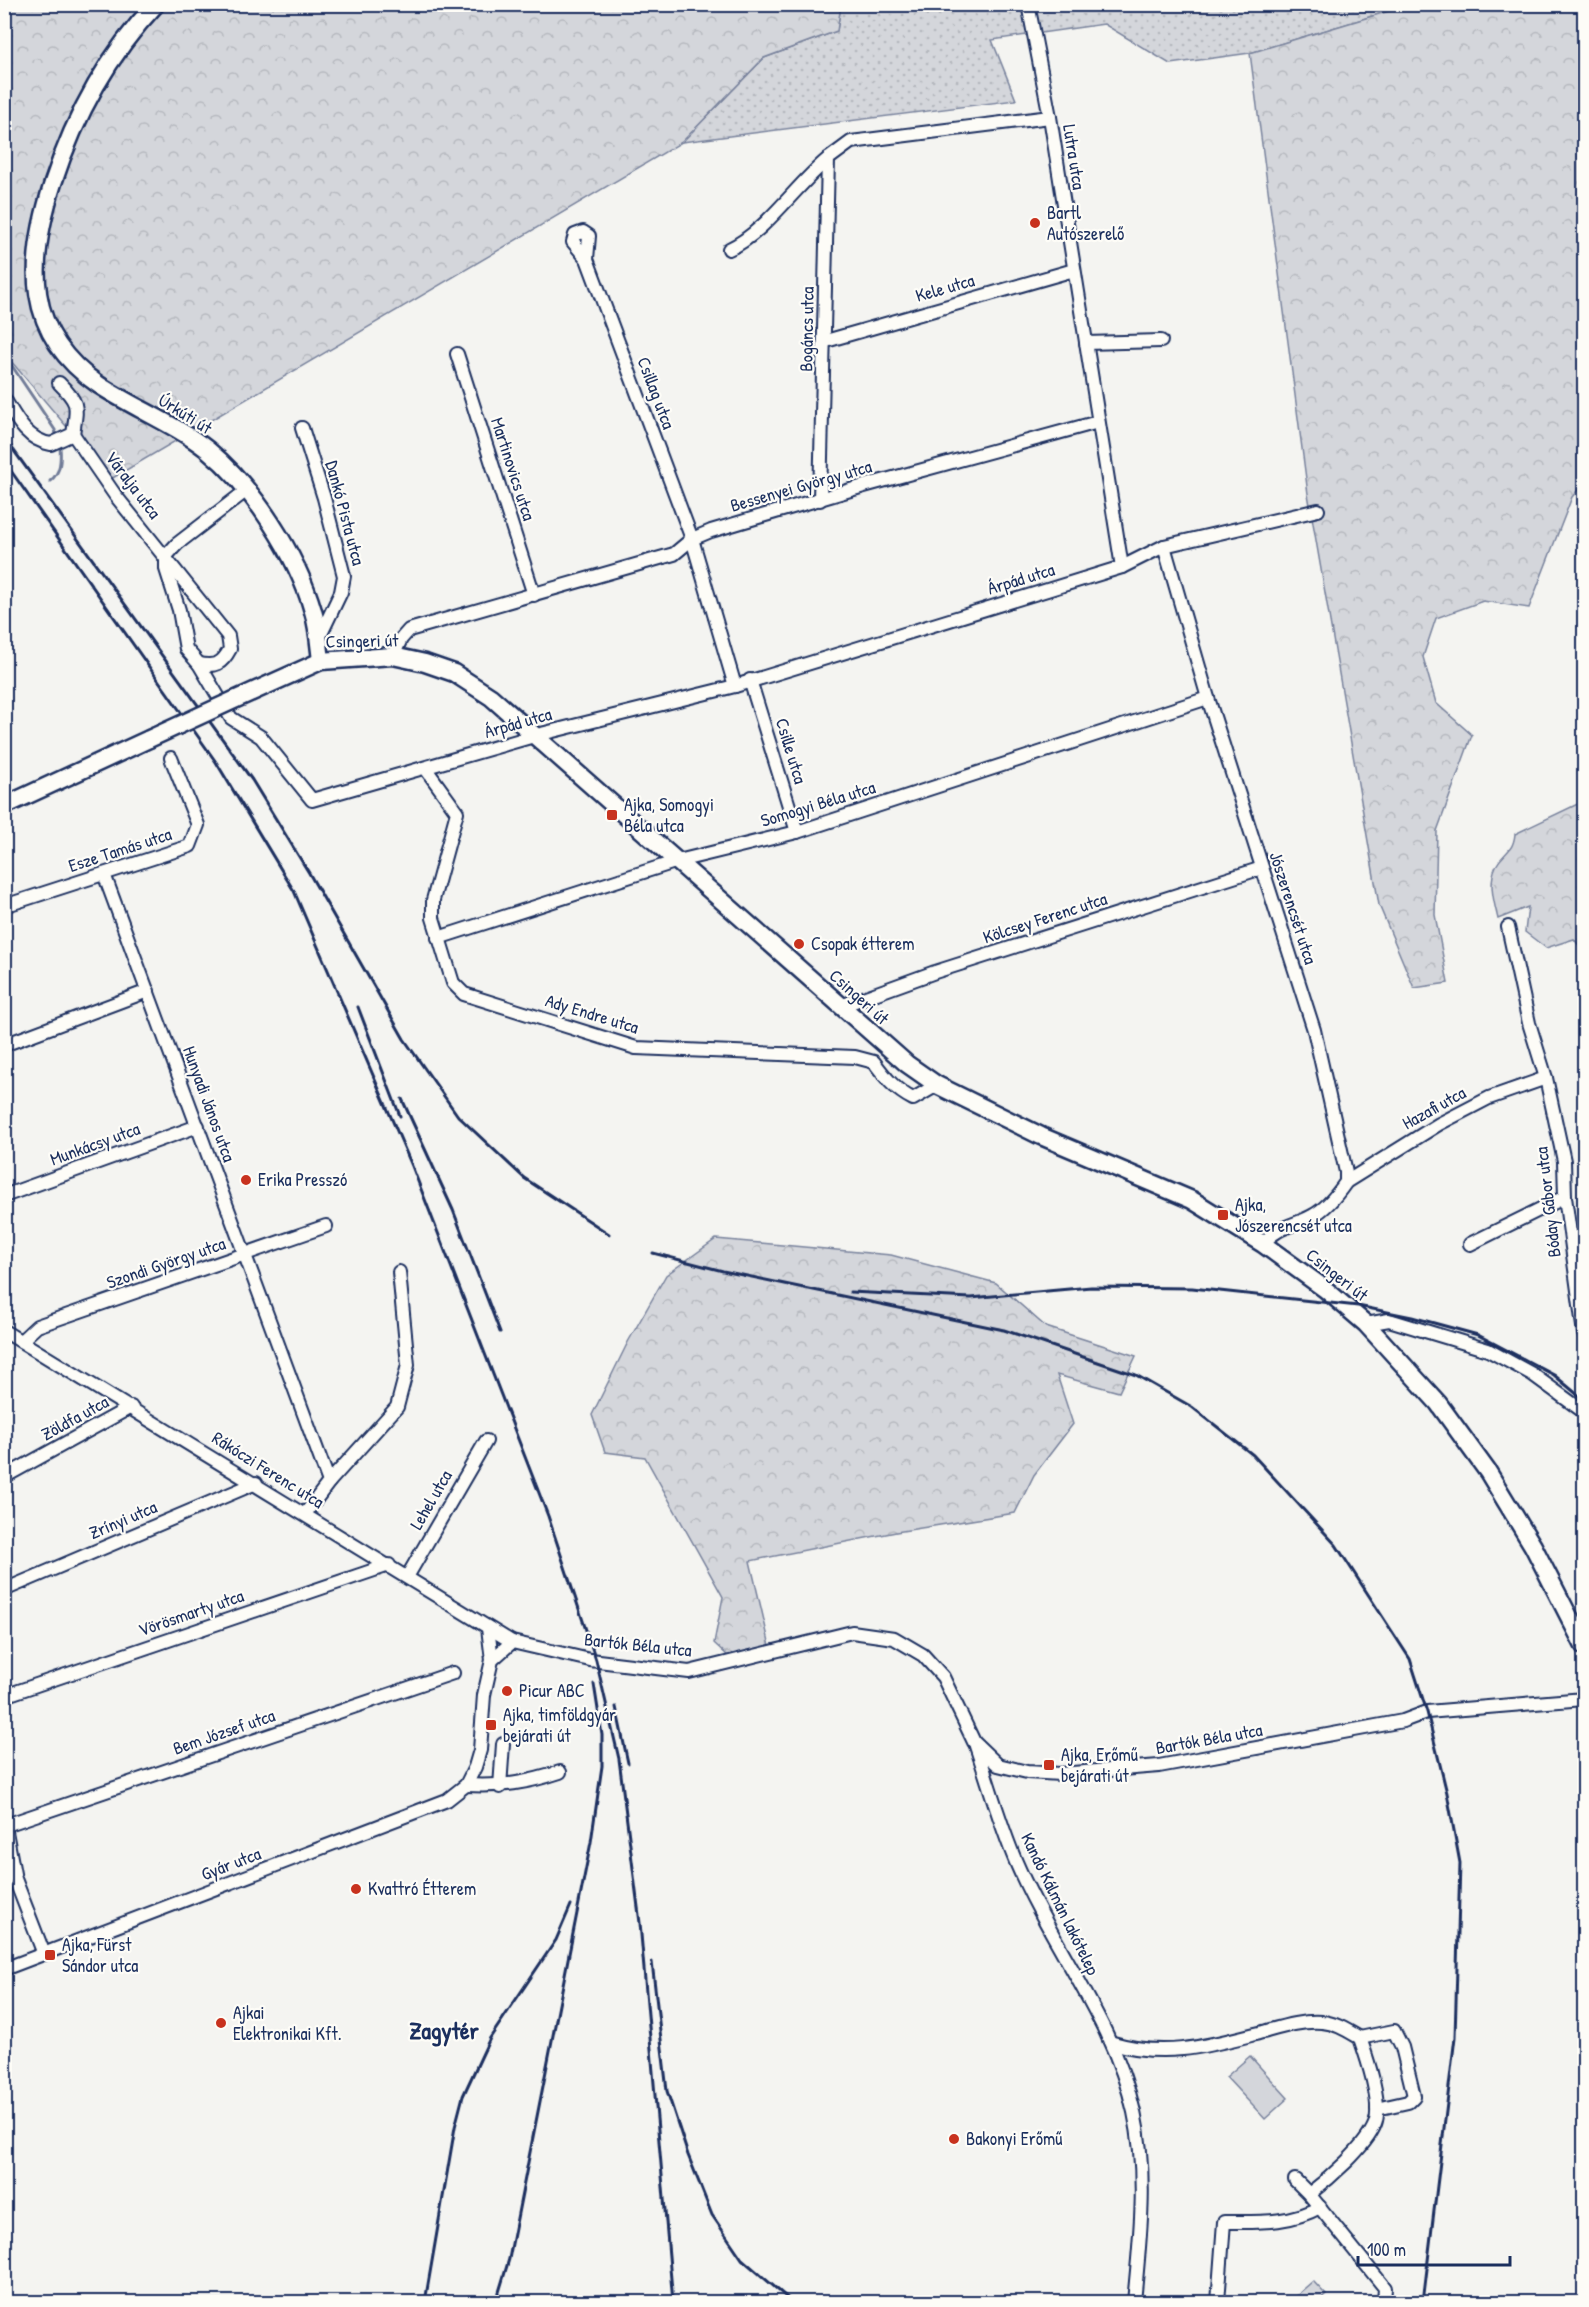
<svg xmlns="http://www.w3.org/2000/svg" width="1589" height="2307" font-family="'Patrick Hand',sans-serif">
<style>
.grass{fill:url(#grass-dots);stroke:#78829c;stroke-width:1.5}
.forest{fill:url(#forest-crowns);stroke:#78829c;stroke-width:1.5}
.garden{fill:#d4d6db;stroke:#78829c;stroke-width:1.5}
.lines{fill:none;stroke-linecap:round;stroke-linejoin:round}
.stream{stroke:#717c98;stroke-width:3}
.minor-casing{stroke:#1b2f5e;stroke-width:16}
.secondary-casing{stroke:#1b2f5e;stroke-width:21}
.minor{stroke:#fdfcf7;stroke-width:12}
.secondary{stroke:#fdfcf7;stroke-width:16}
.rail{stroke:#1b2f5e;stroke-width:3}
.secondary-bridge-casing{stroke:#1b2f5e;stroke-width:21;stroke-linecap:butt}
.secondary-bridge{stroke:#fdfcf7;stroke-width:16}
.poi-dot{fill:#c8321e;stroke:#fdfcf7;stroke-width:2}
.labels{text-anchor:middle;stroke-width:4.5;stroke-linejoin:round;paint-order:stroke}
.street-label{font-size:18px;fill:#1b2f5e;stroke:#fdfcf7}
.poi-label{font-size:18px;fill:#1b2f5e;stroke:#fdfcf7;text-anchor:start}
.district-label{font-size:24px;font-weight:bold;fill:#1b2f5e;stroke:#fdfcf7}
</style>
<defs>
<pattern id="grass-dots" width="8" height="8" patternUnits="userSpaceOnUse" patternTransform="scale(1.5)"><rect width="8" height="8" fill="#d4d6db"/><path d="M2 2h.1M6 6h.1" fill="none" stroke="#b5b8be" stroke-width="1.8" stroke-linecap="round"/></pattern>
<pattern id="forest-crowns" width="20" height="18" patternUnits="userSpaceOnUse" patternTransform="scale(1.5)"><rect width="20" height="18" fill="#d4d6db"/><path d="M2 6a3 3 0 1 1 6 0M12 15a3 3 0 1 1 6 0" fill="none" stroke="#b5b8be"/></pattern>
</defs>
<rect width="100%" height="100%" fill="#f4f4f1"/>
<filter id="ink" filterUnits="userSpaceOnUse"><feTurbulence type="fractalNoise" baseFrequency=".0167" numOctaves="2"/><feDisplacementMap in="SourceGraphic" scale="12" xChannelSelector="R" yChannelSelector="G"/><feConvolveMatrix kernelMatrix="1 2 1 2 8 2 1 2 1" color-interpolation-filters="sRGB"/></filter>
<g filter="url(#ink)">
<path class="grass" d="M841,5H1409L1250,53L1170,64L1104,24L992,40L1016,100L682,142L764,58L837,31Z"/>
<g class="forest">
<path d="M4,5H841L837,31L764,58L682,142L111,479L5,354Z"/>
<path d="M1409,5H1584V483L1572,497L1529,608L1483,601L1436,618L1423,657L1436,703L1472,735L1437,831L1435,915L1448,983L1414,988L1379,905L1308,494L1250,53Z"/>
<path d="M1584,801V952L1574,939L1546,948L1525,932L1528,907L1498,919C1494,902 1488,883 1496,866C1504,851 1513,853 1515,834Z"/>
<path d="M716,1239L891,1255L996,1283L1046,1327L1136,1356L1119,1392L1057,1375L1073,1424L1034,1475L1015,1513L896,1532L750,1561L770,1646L728,1656L714,1643L723,1597L645,1457L605,1452L592,1415L628,1342L666,1275Z"/>
</g>
<g class="garden">
<path d="M1250,2056L1288,2098L1265,2119L1226,2077Z"/>
<path d="M1313,2281L1326,2295L1318,2302H1289Z"/>
</g>
<g class="lines">
<g class="stream">
<path d="M4,354L55,430L57,438"/>
<path d="M50,481C61,473 61,459 60,447"/>
</g>
<g class="minor-casing">
<g id="minor">
<path d="M1028,4L1050,117L1122,567"/>
<path d="M729,249C764,234 796,185 828,159"/>
<path d="M587,259L589,236L583,232L575,235L573,242L587,259L692,539L735,686"/>
<path d="M826,341L1074,270"/>
<path d="M1086,343L1161,341"/>
<path d="M457,354L534,595"/>
<path d="M4,398C16,418 26,440 51,444L73,434C77,406 80,404 59,383"/>
<path d="M302,428L324,498L344,576L341,592L319,638"/>
<path d="M73,434L115,495L228,636L230,649C222,664 216,667 199,664"/>
<path d="M247,490L177,544L166,556V569L179,610L186,649L199,664L231,718L261,737L312,800L541,734L735,686L1122,567L1164,546L1318,510"/>
<path d="M820,500L828,159L851,142L1050,117"/>
<path d="M1164,546L1208,698L1314,1030L1346,1172V1182C1337,1195 1326,1209 1312,1216C1294,1226 1277,1226 1263,1244"/>
<path d="M393,656L401,639L409,630L674,554L692,539L711,531L864,486L1098,422"/>
<path d="M750,680L797,832"/>
<path d="M426,769L457,812L433,900V918L453,983L464,994L636,1048L855,1057L874,1062C885,1077 895,1090 913,1099L937,1085"/>
<path d="M104,874L329,1482L305,1514"/>
<path d="M4,906L190,846L198,825L171,758"/>
<path d="M1508,927L1529,1023L1546,1078L1564,1161L1565,1197L1584,1334"/>
<path d="M438,938L678,861L797,832L1208,698"/>
<path d="M841,1006L935,972L1262,868"/>
<path d="M4,1045L148,991"/>
<path d="M1346,1182L1439,1124L1489,1098L1546,1078"/>
<path d="M4,1196L198,1126"/>
<path d="M1470,1244L1565,1197"/>
<path d="M1366,1324L1389,1320L1488,1350L1532,1374L1584,1412"/>
<path d="M4,1331L512,1642L590,1660L689,1672L852,1632L894,1638L923,1655L943,1677L974,1742L998,1765L1027,1772L1060,1774L1159,1766L1403,1721L1427,1712L1584,1699"/>
<path d="M21,1341L37,1326L326,1226"/>
<path d="M4,1477L131,1407"/>
<path d="M329,1482L397,1407L408,1365L399,1272"/>
<path d="M407,1577L486,1441"/>
<path d="M4,1590L256,1483"/>
<path d="M488,1628L492,1660"/>
<path d="M4,1696L389,1565"/>
<path d="M976,1746C989,1784 1000,1825 1016,1862C1052,1947 1114,2021 1134,2112C1148,2175 1140,2239 1134,2302"/>
<path d="M466,1785C501,1787 527,1783 560,1772"/>
<path d="M500,1787L503,1744"/>
<path d="M4,1821L15,1879L44,1954"/>
<path d="M6,1825L453,1673"/>
<path d="M4,1969L447,1800L466,1785L475,1767L480,1750L484,1695L492,1660L512,1642"/>
<path d="M1360,2038L1394,2031L1402,2047L1414,2096L1408,2102L1377,2109"/>
<path d="M1113,2043C1167,2059 1211,2045 1263,2032C1281,2027 1303,2020 1322,2022C1336,2023 1348,2031 1360,2038C1367,2058 1383,2104 1375,2124C1366,2147 1329,2179 1309,2194L1385,2288L1384,2302"/>
<path d="M1295,2180L1309,2194"/>
<path d="M1218,2302L1224,2222C1259,2222 1289,2224 1320,2207"/>
</g>
</g>
<g class="secondary-casing">
<g id="secondary">
<path d="M156,4C107,56 75,115 53,183C28,261 23,333 99,385C134,408 175,424 208,450C253,487 297,555 313,611C318,627 319,644 321,661"/>
<path d="M234,700L321,661L393,656L425,663L454,673L491,697L907,1064L937,1085L1041,1136L1192,1200L1263,1244L1325,1289L1366,1324L1438,1403L1488,1472L1533,1546L1584,1646"/>
<path d="M4,806L149,739"/>
</g>
</g>
<use href="#minor" class="minor"/>
<use href="#secondary" class="secondary"/>
<g class="rail">
<path d="M4,437L252,780L309,873L404,1039L458,1116L524,1178L609,1234"/>
<path d="M4,461L216,762L294,891L412,1166L548,1516L596,1660L619,1759L640,1923L673,2302"/>
<path d="M358,1007L400,1116"/>
<path d="M402,1099L453,1210L500,1332"/>
<path d="M653,1253L723,1271L1004,1330L1136,1375L1192,1407L1253,1455L1336,1545L1410,1659L1427,1712L1447,1793L1460,1863L1455,2037L1423,2302"/>
<path d="M850,1292L971,1298L1091,1287L1192,1288L1358,1306L1412,1317L1478,1335L1554,1375L1584,1400"/>
<path d="M616,1707L628,1763"/>
<path d="M652,1962L667,2091L688,2155L712,2215L742,2259L792,2302"/>
<path d="M425,2302L455,2127L463,2096L490,2038L556,1940L571,1905"/>
<path d="M496,2302L509,2259L591,1842L602,1766V1735L594,1684"/>
</g>
<g class="secondary-bridge-casing">
<path id="secondary-bridge" d="M149,739L234,700"/>
</g>
<use href="#secondary-bridge" class="secondary-bridge"/>
</g>
</g>
<g class="poi-dot">
<circle cx="1035" cy="223" r="6"/>
<rect x="606" y="809" width="12" height="12" rx="3"/>
<circle cx="799" cy="944" r="6"/>
<circle cx="246" cy="1180" r="6"/>
<rect x="1217" y="1209" width="12" height="12" rx="3"/>
<circle cx="507" cy="1691" r="6"/>
<rect x="485" y="1719" width="12" height="12" rx="3"/>
<rect x="1043" y="1759" width="12" height="12" rx="3"/>
<circle cx="356" cy="1889" r="6"/>
<rect x="44" y="1949" width="12" height="12" rx="3"/>
<circle cx="221" cy="2023" r="6"/>
<circle cx="954" cy="2139" r="6"/>
</g>
<g class="labels">
<g class="street-label">
<text transform="translate(1074 157) rotate(81)" y="6">Lutra utca</text>
<text transform="translate(945 288) rotate(-16)" y="6">Kele utca</text>
<text transform="translate(807 329) rotate(-89)" y="6">Bogáncs utca</text>
<text transform="translate(656 393) rotate(69)" y="6">Csillag utca</text>
<text transform="translate(185 414) rotate(32)" y="6">Úrkúti út</text>
<text transform="translate(513 469) rotate(72)" y="6">Martinovics utca</text>
<text transform="translate(133 485) rotate(53)" y="6">Váralja utca</text>
<text transform="translate(801 486) rotate(-16)" y="6">Bessenyei György utca</text>
<text transform="translate(345 513) rotate(75)" y="6">Dankó Pista utca</text>
<text transform="translate(1021 579) rotate(-17)" y="6">Árpád utca</text>
<text transform="translate(362 641) rotate(-1)" y="6">Csingeri út</text>
<text transform="translate(518 723) rotate(-16)" y="6">Árpád utca</text>
<text transform="translate(791 751) rotate(73)" y="6">Csille utca</text>
<text transform="translate(818 804) rotate(-17)" y="6">Somogyi Béla utca</text>
<text transform="translate(120 850) rotate(-18)" y="6">Esze Tamás utca</text>
<text transform="translate(1293 908) rotate(72)" y="6">Jószerencsét utca</text>
<text transform="translate(1045 918) rotate(-18)" y="6">Kölcsey Ferenc utca</text>
<text transform="translate(859 997) rotate(42)" y="6">Csingeri út</text>
<text transform="translate(592 1014) rotate(17)" y="6">Ady Endre utca</text>
<text transform="translate(209 1104) rotate(70)" y="6">Hunyadi János utca</text>
<text transform="translate(1434 1108) rotate(-29)" y="6">Hazafi utca</text>
<text transform="translate(95 1144) rotate(-20)" y="6">Munkácsy utca</text>
<text transform="translate(1548 1202) rotate(-97)" y="6">Bóday Gábor utca</text>
<text transform="translate(166 1263) rotate(-19)" y="6">Szondi György utca</text>
<text transform="translate(1337 1275) rotate(38)" y="6">Csingeri út</text>
<text transform="translate(75 1418) rotate(-29)" y="6">Zöldfa utca</text>
<text transform="translate(268 1470) rotate(32)" y="6">Rákóczi Ferenc utca</text>
<text transform="translate(431 1500) rotate(-60)" y="6">Lehel utca</text>
<text transform="translate(123 1520) rotate(-23)" y="6">Zrínyi utca</text>
<text transform="translate(191 1613) rotate(-19)" y="6">Vörösmarty utca</text>
<text transform="translate(638 1645) rotate(6)" y="6">Bartók Béla utca</text>
<text transform="translate(224 1732) rotate(-19)" y="6">Bem József utca</text>
<text transform="translate(1209 1739) rotate(-10)" y="6">Bartók Béla utca</text>
<text transform="translate(231 1864) rotate(-21)" y="6">Gyár utca</text>
<text transform="translate(1060 1904) rotate(64)" y="6">Kandó Kálmán lakótelep</text>
</g>
<g class="poi-label">
<text x="1047" y="219">Bartl<tspan x="1047" dy="21">Autószerelő</tspan></text>
<text x="624" y="811">Ajka, Somogyi<tspan x="624" dy="21">Béla utca</tspan></text>
<text x="811" y="950">Csopak étterem</text>
<text x="258" y="1186">Erika Presszó</text>
<text x="1235" y="1211">Ajka,<tspan x="1235" dy="21">Jószerencsét utca</tspan></text>
<text x="519" y="1697">Picur ABC</text>
<text x="503" y="1721">Ajka, timföldgyár<tspan x="503" dy="21">bejárati út</tspan></text>
<text x="1061" y="1761">Ajka, Erőmű<tspan x="1061" dy="21">bejárati út</tspan></text>
<text x="368" y="1895">Kvattró Étterem</text>
<text x="62" y="1951">Ajka, Fürst<tspan x="62" dy="21">Sándor utca</tspan></text>
<text x="233" y="2019">Ajkai<tspan x="233" dy="21">Elektronikai Kft.</tspan></text>
<text x="966" y="2145">Bakonyi Erőmű</text>
</g>
<g class="district-label">
<text x="444" y="2039">Zagytér</text>
</g>
</g>
<rect width="1589" height="2307" fill="none" stroke="#fdfcf7" stroke-width="24"/>
<rect x="12" y="12" width="1565" height="2283" fill="none" stroke="#1b2f5e" stroke-width="2" filter="url(#ink)"/>
<path d="M1358 2256v9h152v-9" fill="none" stroke="#1b2f5e" stroke-width="3"/>
<text x="1367" y="2256" font-size="18" fill="#1b2f5e" stroke="#fdfcf7" stroke-width="4.5" paint-order="stroke">100 m</text>
</svg>
